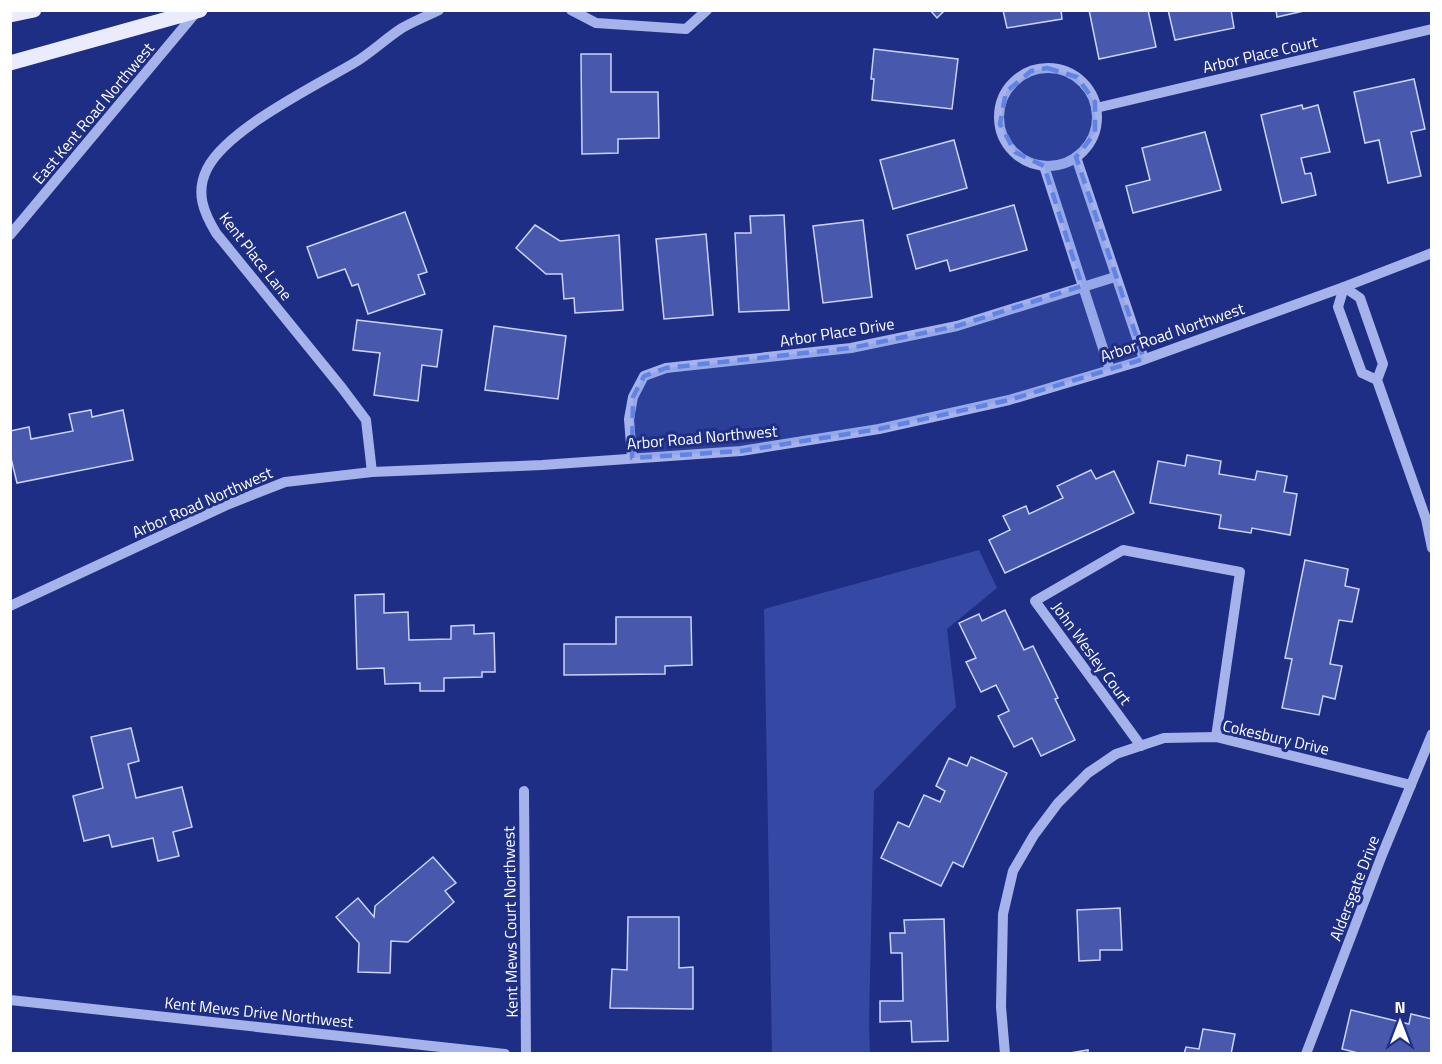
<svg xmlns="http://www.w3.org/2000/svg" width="1442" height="1064" font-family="'Titillium Web',sans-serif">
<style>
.green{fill:#3548a4}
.building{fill:#4758ad;stroke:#cbd2f7;stroke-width:1.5}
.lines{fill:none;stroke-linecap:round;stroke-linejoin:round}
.minor{stroke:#a6b2ea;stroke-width:10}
.major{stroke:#eaecfe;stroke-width:15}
.marked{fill:#6183e4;fill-opacity:0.2;stroke:#6183e4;stroke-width:4.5;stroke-dasharray:12 8;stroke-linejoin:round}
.labels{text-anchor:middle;stroke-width:6;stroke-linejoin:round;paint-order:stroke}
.street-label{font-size:16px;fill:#fff;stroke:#1e2e85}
</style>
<rect width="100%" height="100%" fill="#1e2e85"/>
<path class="green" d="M979,550L997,588L947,629L956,707L874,791L869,1026L870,1053H772L764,609Z"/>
<g class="building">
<path d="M930,10H945L937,18Z"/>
<path d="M1003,10H1061L1062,19L1007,28Z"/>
<path d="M1089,10H1148L1156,47L1099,59Z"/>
<path d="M1168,10H1231L1234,28L1175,40Z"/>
<path d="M1276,10H1308L1277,17Z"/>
<path d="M874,49L958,59L952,109L872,100L874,79H871Z"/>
<path d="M581,54H611V92H658L659,138L618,139V153L582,154Z"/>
<path d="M1414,79L1425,129L1411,132L1421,176L1388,183L1379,140L1365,143L1354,92Z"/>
<path d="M1302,105L1303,109L1318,105L1330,152L1301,158L1305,174L1311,173L1316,195L1282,203L1261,115Z"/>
<path d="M1205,132L1221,190L1133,213L1126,186L1150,180L1142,148Z"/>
<path d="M954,140L967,188L893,209L880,160Z"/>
<path d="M1014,205L1027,250L950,271L947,260L916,269L907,235Z"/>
<path d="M405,212L427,272L418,275L425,294L368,314L358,284L352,286L345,269L318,278L307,247Z"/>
<path d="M784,215L789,310L739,312L735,233H751L750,216Z"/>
<path d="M863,220L872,297L823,303L813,226Z"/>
<path d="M535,225L560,241L619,235L623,310L575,313L574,298L564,299L562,274H546L516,248Z"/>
<path d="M706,234L713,315L664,319L656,239Z"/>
<path d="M357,320L442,330L437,367L422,365L418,401L374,395L380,353L353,350Z"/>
<path d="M494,326L566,336L558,399L485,390Z"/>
<path d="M91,410L92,417L123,410L133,460L17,483L10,454V431L29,427L31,439L73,431L69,414Z"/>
<path d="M1187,455L1221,461L1219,474L1255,480L1257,471L1287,476L1284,492L1297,494L1290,535L1252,528L1251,533L1219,528L1221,515L1150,503L1158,461L1185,466Z"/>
<path d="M1091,470L1096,479L1114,471L1134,513L1005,573L989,540L1010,530L1003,516L1026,506L1029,514L1063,498L1057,486Z"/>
<path d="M1305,560L1348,569L1345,586L1359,589L1352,622L1339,620L1330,664L1342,666L1335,699L1323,696L1319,715L1282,708L1292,659L1285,658Z"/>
<path d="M384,594V613L408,612L409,640L451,639V626L474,625V634L494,633L495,672H482V677L444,678V691H420V683L385,684L384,668L357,669L355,595Z"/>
<path d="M1005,610L1024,650L1033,646L1058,698L1055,699L1075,740L1041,756L1032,738L1014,747L998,716L1009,711L996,685L981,692L966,662L976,658L959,623L979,614L982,621Z"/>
<path d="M616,617H691L692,665L665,666V674L564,675V644H616Z"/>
<path d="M131,728L139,761L128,764L136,798L182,787L192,827L173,832L179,856L158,861L153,838L112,847L109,835L84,841L73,796L103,788L91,737Z"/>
<path d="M971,757L1007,773L963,867L953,862L941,886L881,858L898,822L909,827L924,795L940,802L945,791L936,786L949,758L967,766Z"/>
<path d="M433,857L456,883L445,891L454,902L408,942L391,941L390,973L358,972L359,943L336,917L358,898L374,917L375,906Z"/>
<path d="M1120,908L1122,950H1100V960L1079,961L1077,910Z"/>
<path d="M628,917H679V968L693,967V1009L610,1008L612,969L627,970Z"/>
<path d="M944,919L948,1041L912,1042L911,1021L880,1022V1001H903L902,953H891L890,933H905L904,920Z"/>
<path d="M1351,1010L1409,1024L1411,1014L1432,1019V1054H1362L1342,1049Z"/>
<path d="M1203,1029L1235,1034L1231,1054H1184L1186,1047L1199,1049Z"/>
<path d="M1088,1050V1054H1064Z"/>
</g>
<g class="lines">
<g class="minor">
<path d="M571,10L596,23L686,29L707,10"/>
<circle cx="1048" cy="117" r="49"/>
<path d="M1096,108L1432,29"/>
<path d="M1076,157L1144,359"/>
<path d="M1044,166L1110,370"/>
<path d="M10,235L198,10"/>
<path d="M1377,380L1362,373L1338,307L1344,287L1360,298L1383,364L1377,380L1426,519L1432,548"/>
<path d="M632,458L629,419L633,397L644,376L666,368L851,348L957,326L1115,277"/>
<path d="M372,472L366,420L342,388L216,233C204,213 195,193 207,169C227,129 315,86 354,63C371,53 385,39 402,28C414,21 427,16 439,10"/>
<path d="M10,606L229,504L285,482L372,472L542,465L741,451L879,429L1009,400L1137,362L1344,287L1432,253"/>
<path d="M1141,746L1035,601L1123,550L1240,572L1216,737"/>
<path d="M524,791L526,1054"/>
<path d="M10,1000L505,1054"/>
<path d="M1005,1054L1001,1007L1003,914L1013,871L1034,835L1058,803L1088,773L1116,754L1164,738L1216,737L1411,785"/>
<path d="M1306,1054L1382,855L1432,734"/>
</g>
<g class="major">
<path d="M10,15L34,10"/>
<path d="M10,63L200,10"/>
</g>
</g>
<path class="marked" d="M1047,68L1077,77L1095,102V133L1076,157L1144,359L1009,400L879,429L741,451L632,458L633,397L644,376L666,368L851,348L957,326L1082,286L1044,166L1015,152L1000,124L1006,92L1031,71Z"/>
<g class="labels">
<g class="street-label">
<text transform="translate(1260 54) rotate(-13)" y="6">Arbor Place Court</text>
<text transform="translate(93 113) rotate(-50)" y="6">East Kent Road Northwest</text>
<text transform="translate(256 256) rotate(52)" y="6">Kent Place Lane</text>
<text transform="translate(837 332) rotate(-9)" y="6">Arbor Place Drive</text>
<text transform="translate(1172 332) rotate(-19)" y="6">Arbor Road Northwest</text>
<text transform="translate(702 437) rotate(-5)" y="6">Arbor Road Northwest</text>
<text transform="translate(202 502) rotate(-24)" y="6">Arbor Road Northwest</text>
<text transform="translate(1092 653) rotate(54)" y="6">John Wesley Court</text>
<text transform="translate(1276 737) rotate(13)" y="6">Cokesbury Drive</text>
<text transform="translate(1354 888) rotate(-69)" y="6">Aldersgate Drive</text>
<text transform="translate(510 922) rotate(-91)" y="6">Kent Mews Court Northwest</text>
<text transform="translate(259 1012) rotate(6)" y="6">Kent Mews Drive Northwest</text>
</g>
</g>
<rect width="1442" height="1064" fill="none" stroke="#ffffff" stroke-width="24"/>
<g transform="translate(1400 1022)" stroke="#1e2e85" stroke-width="4.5" paint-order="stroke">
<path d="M0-4.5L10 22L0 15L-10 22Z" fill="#ffffff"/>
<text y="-9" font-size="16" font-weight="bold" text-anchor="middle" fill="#ffffff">N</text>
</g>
</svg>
